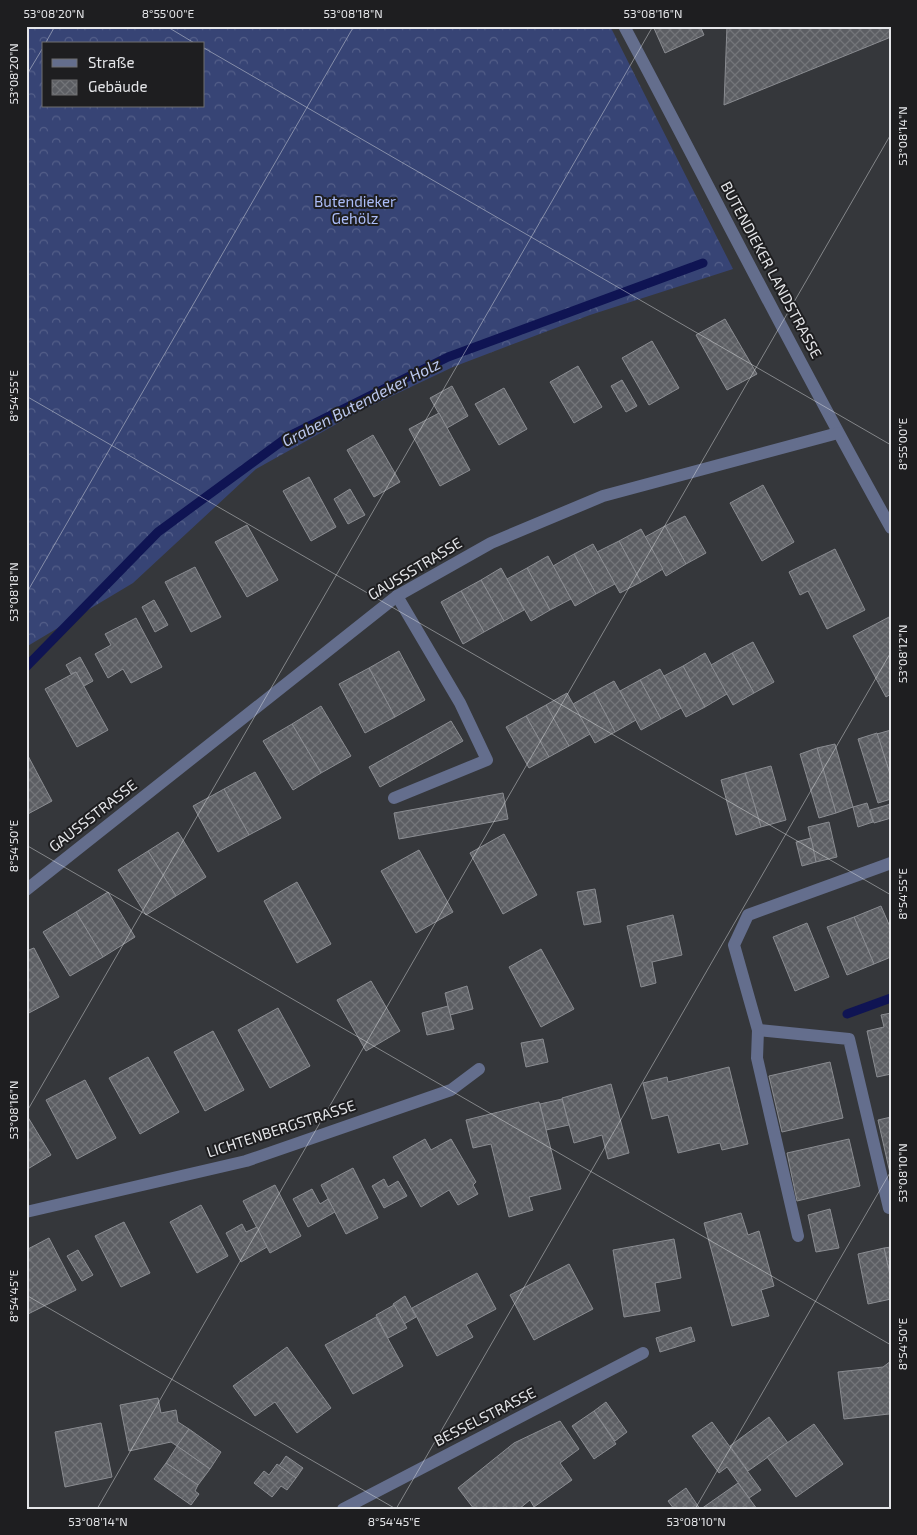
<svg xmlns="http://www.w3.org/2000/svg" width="917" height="1535" font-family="'Exo 2',sans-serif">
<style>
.forest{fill:url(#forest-crowns);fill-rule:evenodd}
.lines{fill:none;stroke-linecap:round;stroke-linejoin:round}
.stream{stroke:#0f1453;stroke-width:9}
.building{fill:url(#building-cross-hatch);stroke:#8a8c91}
.minor{stroke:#646e8d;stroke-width:12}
.ticks{fill:none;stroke:#e5e6e9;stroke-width:1;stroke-opacity:0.45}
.labels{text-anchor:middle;stroke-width:4;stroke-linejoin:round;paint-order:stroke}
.park-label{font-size:15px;fill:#acbdf8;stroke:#1e1e20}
.street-label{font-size:15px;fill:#e5e6e9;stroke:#1e1e20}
.water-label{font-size:16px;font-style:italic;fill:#bcc8ef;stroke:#1e1e20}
.neatline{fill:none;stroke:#e5e6e9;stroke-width:2}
.ticks-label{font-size:12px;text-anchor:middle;fill:#e5e6e9}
</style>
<defs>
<pattern id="forest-crowns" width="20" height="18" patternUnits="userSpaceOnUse" patternTransform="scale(1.25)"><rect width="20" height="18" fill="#374475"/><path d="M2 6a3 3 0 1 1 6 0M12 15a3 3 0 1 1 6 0" fill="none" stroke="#545f89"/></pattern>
<pattern id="building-cross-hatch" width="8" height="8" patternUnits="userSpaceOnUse" patternTransform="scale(1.25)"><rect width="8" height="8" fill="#5c5e63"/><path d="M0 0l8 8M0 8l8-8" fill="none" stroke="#737579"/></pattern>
</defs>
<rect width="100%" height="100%" fill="#35373b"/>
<path class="forest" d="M26,26H610L733,269L590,315L453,367L358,412L256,469L133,583L26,647ZM44,44H204V106H44Z"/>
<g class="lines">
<g class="stream">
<path d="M26,667L158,532L289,436L448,357L703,263"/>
<path d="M847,1014L891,998"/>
</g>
</g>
<g class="building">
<path d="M653,26H700L704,35L665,53Z"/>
<path d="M727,26H891V37L724,105Z"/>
<path d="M725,319L757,374L727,390L696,335Z"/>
<path d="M652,341L679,388L649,405L622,358Z"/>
<path d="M578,366L602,407L574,423L550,382Z"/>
<path d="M622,380L637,406L626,412L611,386Z"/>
<path d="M452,386L468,416L447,428L430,398Z"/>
<path d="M504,388L527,429L499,445L475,404Z"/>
<path d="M439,413L470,470L440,486L409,429Z"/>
<path d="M373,435L400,482L374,497L347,450Z"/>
<path d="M309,477L336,527L311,541L283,491Z"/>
<path d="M763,485L794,542L762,561L730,503Z"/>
<path d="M350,489L365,515L348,524L334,499Z"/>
<path d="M685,516L706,553L686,564L665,526Z"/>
<path d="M247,525L278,580L247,597L215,542Z"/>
<path d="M665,526L686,564L666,576L645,537Z"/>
<path d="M641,529L663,569L641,582L619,541Z"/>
<path d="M619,541L641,582L620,593L597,552Z"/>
<path d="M593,544L615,584L596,594L574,554Z"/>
<path d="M835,549L865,610L827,629L808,591L800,595L789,572Z"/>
<path d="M574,554L596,594L575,606L553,566Z"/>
<path d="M548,556L571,599L550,610L527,568Z"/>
<path d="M195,567L221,617L191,632L165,582Z"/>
<path d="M501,568L524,610L504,621L481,580Z"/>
<path d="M527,568L550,610L531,621L507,579Z"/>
<path d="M481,580L504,621L484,632L461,591Z"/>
<path d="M461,591L484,632L463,644L441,602Z"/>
<path d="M154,600L168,625L155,632L142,607Z"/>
<path d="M891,616V694L886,697L853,636Z"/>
<path d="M136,618L162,667L131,683L123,669L108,678L95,654L111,645L105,634Z"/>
<path d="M753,642L774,682L754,693L732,653Z"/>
<path d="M399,651L425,700L395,717L369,668Z"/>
<path d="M705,653L727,694L705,707L683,666Z"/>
<path d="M732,653L754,693L733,705L711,665Z"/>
<path d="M80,657L93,681L84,686L76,672L71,674L66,665Z"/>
<path d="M683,666L705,707L686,717L664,676Z"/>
<path d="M369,668L395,717L365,733L339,684Z"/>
<path d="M660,669L681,708L661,719L640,680Z"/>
<path d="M76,672L108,730L77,747L45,689Z"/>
<path d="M640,680L661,719L641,730L620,691Z"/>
<path d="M614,681L636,720L615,732L594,692Z"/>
<path d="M594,692L615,732L595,743L573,704Z"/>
<path d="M567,693L590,734L569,746L546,705Z"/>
<path d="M546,705L569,746L549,757L526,716Z"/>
<path d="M321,706L351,756L321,773L292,724Z"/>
<path d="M526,716L549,757L529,768L506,727Z"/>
<path d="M451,721L463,741L380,787L369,767Z"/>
<path d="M292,724L321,773L293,790L263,741Z"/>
<path d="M891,730V777L877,734Z"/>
<path d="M877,733L891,777V799L878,803L858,739Z"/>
<path d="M835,744L853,807L836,813L817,748Z"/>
<path d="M817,748L836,813L819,818L800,754Z"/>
<path d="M26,752L52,801L26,815Z"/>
<path d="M771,766L786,820L761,827L745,773Z"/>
<path d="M255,772L281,818L249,835L224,789Z"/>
<path d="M745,773L761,827L736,835L721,780Z"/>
<path d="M224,789L249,835L218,852L193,806Z"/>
<path d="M503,793L508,819L399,839L394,813Z"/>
<path d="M867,803L873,822L858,827L853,807Z"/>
<path d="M891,804V818L874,823L870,810Z"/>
<path d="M829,822L837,857L816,862L808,827Z"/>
<path d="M178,832L206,877L176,896L148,851Z"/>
<path d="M504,834L537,895L503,914L470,853Z"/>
<path d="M811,838L816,862L802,866L796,842Z"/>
<path d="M419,850L453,912L416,933L381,871Z"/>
<path d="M148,851L176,896L146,915L118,870Z"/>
<path d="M297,882L331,944L297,963L264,901Z"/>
<path d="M595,889L601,922L584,925L577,892Z"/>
<path d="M108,892L135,937L103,957L76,912Z"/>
<path d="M881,906L891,929V957L874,964L854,917Z"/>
<path d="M76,912L103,957L70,976L43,932Z"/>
<path d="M673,915L682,955L652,962L656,983L641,987L627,926Z"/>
<path d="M854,917L874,964L847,975L827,927Z"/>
<path d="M807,923L829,977L795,991L773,937Z"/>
<path d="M34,948L59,997L27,1014L26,951Z"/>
<path d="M541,949L574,1009L541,1027L509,967Z"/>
<path d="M371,981L400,1031L366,1051L337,1000Z"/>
<path d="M467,986L473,1009L450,1015L445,993Z"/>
<path d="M448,1006L454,1029L427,1035L422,1013Z"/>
<path d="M278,1008L310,1066L270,1088L238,1030Z"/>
<path d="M891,1013V1074L877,1077L867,1031L884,1027L881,1015Z"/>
<path d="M213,1031L244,1090L205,1111L174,1052Z"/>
<path d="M543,1039L548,1062L526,1067L521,1043Z"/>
<path d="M148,1057L179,1112L140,1134L109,1078Z"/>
<path d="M830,1062L843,1118L782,1132L769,1076Z"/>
<path d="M729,1067L748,1144L722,1150L720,1143L678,1153L668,1115L652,1119L643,1083L667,1077L668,1082Z"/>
<path d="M85,1080L116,1138L77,1159L46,1100Z"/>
<path d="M611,1084L629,1153L608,1159L602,1135L574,1143L562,1098Z"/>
<path d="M562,1099L569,1125L546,1130L540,1104Z"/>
<path d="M539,1102L561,1189L529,1197L533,1210L509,1217L491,1144L473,1148L466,1120Z"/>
<path d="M26,1114L51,1155L26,1170Z"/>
<path d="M891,1117V1173H890L878,1120Z"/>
<path d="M425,1139L431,1150L451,1139L476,1182L473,1185L478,1194L458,1205L449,1190L421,1207L393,1157Z"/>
<path d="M849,1139L860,1186L797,1201L787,1153Z"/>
<path d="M353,1168L378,1218L346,1234L321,1185Z"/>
<path d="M384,1179L388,1187L398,1181L407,1196L384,1208L372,1186Z"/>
<path d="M275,1185L301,1236L270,1253L243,1201Z"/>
<path d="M312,1189L320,1204L328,1199L335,1212L308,1227L293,1199Z"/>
<path d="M201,1205L228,1256L197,1273L170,1222Z"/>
<path d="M830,1209L839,1248L816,1252L808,1215Z"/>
<path d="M741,1213L748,1235L759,1231L774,1286L761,1290L769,1316L732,1326L704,1223Z"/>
<path d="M124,1222L150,1273L121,1287L95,1236Z"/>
<path d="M242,1224L246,1232L257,1227L267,1247L241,1262L226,1233Z"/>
<path d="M49,1238L76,1290L26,1315V1250Z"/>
<path d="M674,1239L681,1278L655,1283L660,1311L624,1317L613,1250Z"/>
<path d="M891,1247V1279L884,1248Z"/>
<path d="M884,1248L891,1279V1299L868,1304L858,1254Z"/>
<path d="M78,1250L93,1275L82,1281L67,1256Z"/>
<path d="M569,1264L593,1309L534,1340L510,1295Z"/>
<path d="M477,1273L496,1309L466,1325L473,1337L437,1356L412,1308Z"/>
<path d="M405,1296L416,1317L404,1324L393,1304Z"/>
<path d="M394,1305L407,1328L388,1338L376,1315Z"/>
<path d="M376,1317L403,1366L353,1394L325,1345Z"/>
<path d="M691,1327L695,1341L660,1352L656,1338Z"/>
<path d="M287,1347L331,1408L297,1433L275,1402L255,1416L233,1386Z"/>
<path d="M891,1361V1416L889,1414L844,1419L838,1372L883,1367Z"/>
<path d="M158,1398L161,1413L176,1410L178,1422L189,1429L177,1446L171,1442L129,1451L120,1405Z"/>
<path d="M606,1402L627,1432L615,1441L594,1411Z"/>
<path d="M594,1411L616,1444L594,1459L572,1426Z"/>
<path d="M769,1417L788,1443L748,1471L730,1446Z"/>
<path d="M560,1421L579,1449L560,1463L572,1480L534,1507L530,1500L519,1509H474L458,1488L514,1443Z"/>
<path d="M712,1422L761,1490L749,1498L727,1467L719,1473L692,1436Z"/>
<path d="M101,1423L112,1477L65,1487L55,1432Z"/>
<path d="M814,1424L843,1464L796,1497L767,1457Z"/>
<path d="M189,1429L221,1452L210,1469L177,1446Z"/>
<path d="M177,1446L210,1469L198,1485L166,1463Z"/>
<path d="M286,1456L303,1468L296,1478L279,1466Z"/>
<path d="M166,1463L198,1485L195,1491L199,1494L191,1505L154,1479Z"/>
<path d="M277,1464L296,1478L287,1490L281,1486L272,1497L254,1483L264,1471L269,1475Z"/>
<path d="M738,1483L757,1509H701Z"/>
<path d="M686,1488L700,1509H674L668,1501Z"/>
</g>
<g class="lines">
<g class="minor">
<path d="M624,26C713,193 798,363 891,528"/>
<path d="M394,798L487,760L460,703L397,596"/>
<path d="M26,890L397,596L491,543L603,496L838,433"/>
<path d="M758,1030L849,1039L889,1208"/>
<path d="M26,1212L246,1161L451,1090L479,1069"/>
<path d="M798,1236L757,1058L758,1030L734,945L748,915L891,863"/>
<path d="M343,1509L643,1353"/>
</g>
</g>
<path class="ticks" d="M166,26L196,44M45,44L55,26M204,48L891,445M26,76L44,46M26,396L891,895M26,594L354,26M26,845L891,1345M26,1113L653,26M26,1295L396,1509M97,1509L891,134M396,1509L891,652M695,1509L891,1171"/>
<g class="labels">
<g class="park-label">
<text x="355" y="207">Butendieker<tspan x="355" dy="17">Gehölz</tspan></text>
</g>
<g class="street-label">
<text transform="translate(771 270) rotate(62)" y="5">BUTENDIEKER LANDSTRASSE</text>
<text transform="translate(415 569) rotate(-31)" y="5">GAUSSSTRASSE</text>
<text transform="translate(93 816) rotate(-38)" y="5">GAUSSSTRASSE</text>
<text transform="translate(281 1129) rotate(-18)" y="5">LICHTENBERGSTRASSE</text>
<text transform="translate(485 1417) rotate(-27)" y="5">BESSELSTRASSE</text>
</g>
<g class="water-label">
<text transform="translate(361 402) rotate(-27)" y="6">Graben Butendeker Holz</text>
</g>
</g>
<rect width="917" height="1535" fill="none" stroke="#1e1e20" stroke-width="55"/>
<rect x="42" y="42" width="162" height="65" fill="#1e1e20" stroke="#6e6e70"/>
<rect x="52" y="59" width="25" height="8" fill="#646e8d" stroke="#6e6e70"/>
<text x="88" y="68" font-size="15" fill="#e5e6e9">Straße</text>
<rect x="52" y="80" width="25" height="15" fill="url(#building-cross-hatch)" stroke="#6e6e70"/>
<text x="88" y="92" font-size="15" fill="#e5e6e9">Gebäude</text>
<rect x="28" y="28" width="862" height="1480" class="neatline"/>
<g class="ticks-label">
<text x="54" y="18">53°08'20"N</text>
<text x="168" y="18">8°55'00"E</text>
<text x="353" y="18">53°08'18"N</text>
<text x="653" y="18">53°08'16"N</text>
<text transform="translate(14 74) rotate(-90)" y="4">53°08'20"N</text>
<text transform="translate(903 136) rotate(-90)" y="4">53°08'14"N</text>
<text transform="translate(14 396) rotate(-90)" y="4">8°54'55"E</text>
<text transform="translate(903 444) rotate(-90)" y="4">8°55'00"E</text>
<text transform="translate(14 592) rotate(-90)" y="4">53°08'18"N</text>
<text transform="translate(903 654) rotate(-90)" y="4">53°08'12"N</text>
<text transform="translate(14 846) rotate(-90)" y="4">8°54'50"E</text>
<text transform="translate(903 894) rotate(-90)" y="4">8°54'55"E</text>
<text transform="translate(14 1110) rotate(-90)" y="4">53°08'16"N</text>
<text transform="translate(903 1173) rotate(-90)" y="4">53°08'10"N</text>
<text transform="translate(14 1296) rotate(-90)" y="4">8°54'45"E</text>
<text transform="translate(903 1344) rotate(-90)" y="4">8°54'50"E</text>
<text x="98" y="1526">53°08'14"N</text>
<text x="394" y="1526">8°54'45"E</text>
<text x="696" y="1526">53°08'10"N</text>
</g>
</svg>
